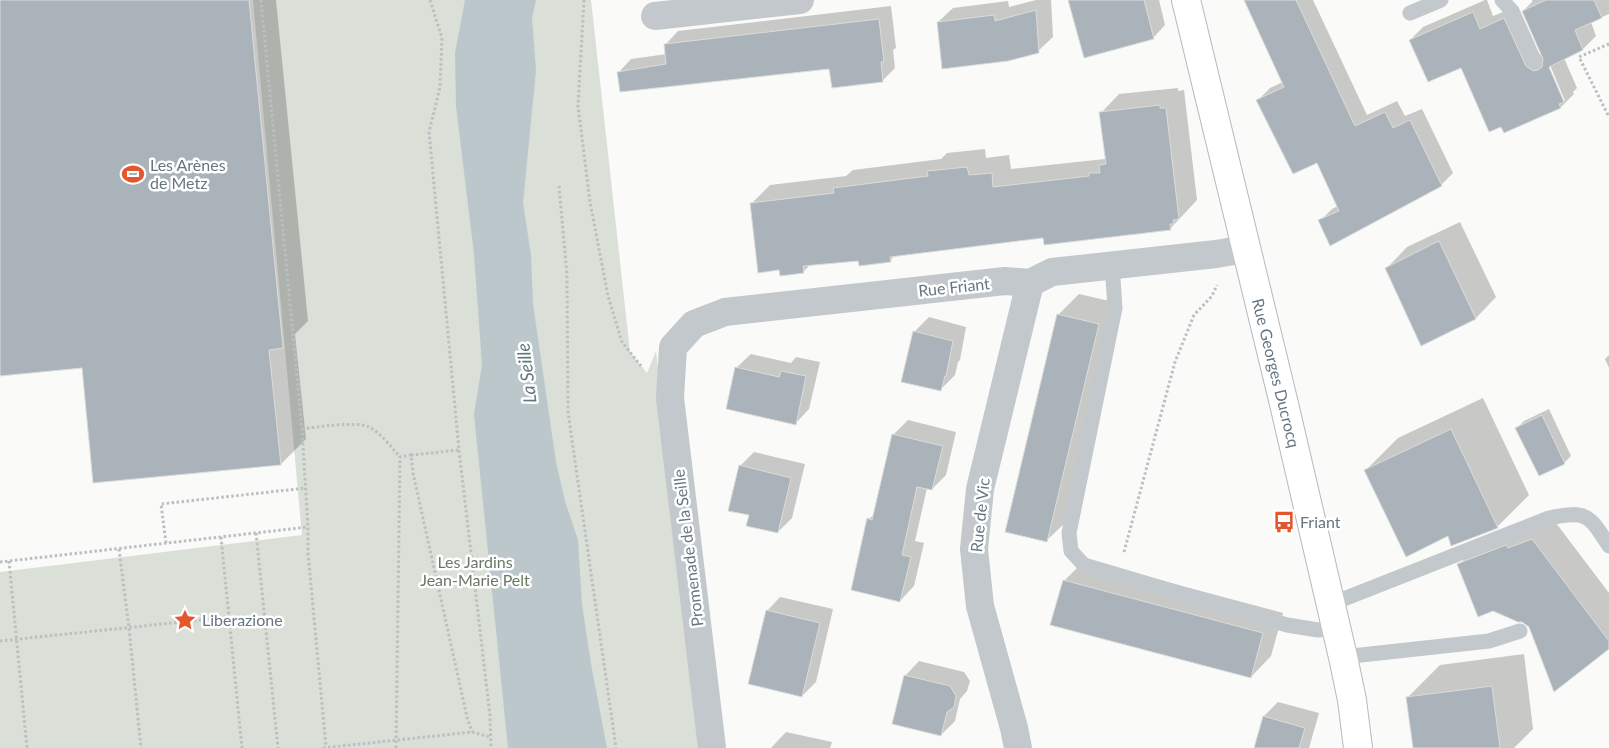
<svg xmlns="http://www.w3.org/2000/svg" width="1609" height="748" font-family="Lato,sans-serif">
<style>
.green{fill:#dadfd7}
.water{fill:#bbc7cb}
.shadow{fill:#0003;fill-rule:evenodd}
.building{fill:#aab3b9;stroke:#dcdcda}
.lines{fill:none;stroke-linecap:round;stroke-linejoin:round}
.secondary-casing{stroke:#b3babf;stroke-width:30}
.path{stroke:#bbbfc2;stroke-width:3;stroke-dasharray:2.5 2.5;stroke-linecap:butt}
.lane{stroke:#c3c8cc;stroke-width:15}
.street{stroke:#c3c8cc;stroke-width:28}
.secondary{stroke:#fff;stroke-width:28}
.labels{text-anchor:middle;stroke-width:5;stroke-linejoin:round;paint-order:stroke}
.poi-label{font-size:16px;fill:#657683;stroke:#fff;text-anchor:start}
.street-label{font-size:16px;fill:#657683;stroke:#fff}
.park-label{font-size:16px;fill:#687a64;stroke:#fff}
.water-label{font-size:18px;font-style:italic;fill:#60757c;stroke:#fff}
</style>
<rect width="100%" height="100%" fill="#fafaf8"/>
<path class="green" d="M253,0H591L630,352L647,373L656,351L702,748H0V572L302,535Z"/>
<path class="water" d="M465,0H536L532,18L536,70L523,203L531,255L533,304L556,462L565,501L578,540L582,605L591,664L607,748H508L474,414L482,365L474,254L456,106L455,53Z"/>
<g class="shadow">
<path d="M0,0H276L308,321L295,334L306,439L281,464L83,366L0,374Z"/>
<path d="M1036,0H1051L1053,37L1038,51L938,22L953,8L1008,1L1009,7Z"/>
<path d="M1072,0H1159L1165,25L1153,38Z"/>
<path d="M1246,0H1313L1367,115L1397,101L1405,116L1422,109L1453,173L1441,185L1320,221L1332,209L1338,206L1317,161L1258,100L1270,88L1283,82Z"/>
<path d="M1485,0H1487L1493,16L1518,6L1539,53L1543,58L1523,11L1532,2V0H1609V14L1591,22L1596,36L1583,49L1564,58L1577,88L1573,92L1574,94L1561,107L1505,131L1462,66L1410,40L1423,27ZM1548,60L1565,101H1562L1545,61Z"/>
<path d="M891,6L896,48L893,50L895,68L882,81L831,68L619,72L631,59L667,54L666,44L678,31Z"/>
<path d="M1178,88V91L1184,90L1197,200L1170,229L1045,237L895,255L890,261L859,259L811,264L803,272L752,203L770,185L846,176L853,170L941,159L947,153L985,149L986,158L1009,155L1011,169L1105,159L1106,157L1101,113L1119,94Z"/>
<path d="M1460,222L1496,297L1476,318L1422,344L1387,268L1407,247Z"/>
<path d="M1079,294L1118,303L1068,520L1047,540L1058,315Z"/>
<path d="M929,317L966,327L960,360L958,362L955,375L940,390L914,332Z"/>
<path d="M751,354L791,363L796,357L820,362L809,409L795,424L736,368Z"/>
<path d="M1609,355V368L1605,359Z"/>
<path d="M1483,398L1529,495L1497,527L1449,535L1366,470L1398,438Z"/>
<path d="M1549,409L1571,456L1564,463L1517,428L1524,421Z"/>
<path d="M908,420L956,432L946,475L932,489L927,488L915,541L924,543L914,586L900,601L869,519L876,512L893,435Z"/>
<path d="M754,452L805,464L792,518L778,532L750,514L740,466Z"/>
<path d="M1553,519L1609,593V647L1530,626L1459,565L1479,544Z"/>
<path d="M1085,560L1283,613L1271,656L1251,677L1064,581Z"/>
<path d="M780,597L833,609L816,682L802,696L767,611Z"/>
<path d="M1524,654L1533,729L1514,748H1414L1408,697L1440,665Z"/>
<path d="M919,661L964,672L970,681L967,691L960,699L955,721L941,735L905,676Z"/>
<path d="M1278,702L1319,713L1309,748H1255L1264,716Z"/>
<path d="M786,732L832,742L830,748H771Z"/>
</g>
<g class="building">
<path d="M0,0H249L283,348L269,350L281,465L93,483L82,368L0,376Z"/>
<path d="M1068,0H1144L1154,39L1084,58Z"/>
<path d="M1244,0H1296L1355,126L1385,112L1393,128L1410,120L1442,186L1330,246L1318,220L1339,211L1317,163L1293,174L1256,100L1284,87Z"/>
<path d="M1546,0H1594L1602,18L1575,30L1583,50L1549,67L1564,102L1559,104L1561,108L1504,133L1501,127L1489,132L1461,68L1428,82L1409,40L1473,12L1480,29L1504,18L1526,66L1533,71L1538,70L1542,67L1543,59L1522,11Z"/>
<path d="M1036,10L1039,53L1008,61L942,69L937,22L994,15L995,21Z"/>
<path d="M879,19L884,62H881L883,82L832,88L829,69L620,92L617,72L666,64L664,44Z"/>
<path d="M1160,105V108H1166L1179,219L1173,220L1174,224H1170L1171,230L1044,245L1043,238L890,257L891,262L859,266L858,261L803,266L804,273L780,276L779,270L758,273L750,203L834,193L833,188L928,176L927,171L967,167L969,175L992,173L993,187L1089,176V173H1100L1099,165L1106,164L1099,112Z"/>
<path d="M1439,241L1476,319L1421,346L1385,268Z"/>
<path d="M1057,314L1099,324L1047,542L1005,532Z"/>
<path d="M913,331L953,341L946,376H945L941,391L901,382Z"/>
<path d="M735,367L779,377L781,371L806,376L796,425L726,409Z"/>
<path d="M1542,415L1565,464L1539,476L1515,428Z"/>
<path d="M1451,429L1498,528L1451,546L1448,536L1406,557L1364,470Z"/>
<path d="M892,434L943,446L932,490L917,487L902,555L911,557L900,602L851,590L867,518L872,520Z"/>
<path d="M739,465L791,478L778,533L746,526L749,515L728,511Z"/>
<path d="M1532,539L1609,641V649L1554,692L1529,627L1522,622H1518L1493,611L1478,617L1457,564L1506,545L1508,548Z"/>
<path d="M1063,580L1263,633L1251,678L1050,625Z"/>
<path d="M766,610L820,623L802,697L748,684Z"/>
<path d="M904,675L950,686L956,696L954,707L947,712L941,736L892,724Z"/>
<path d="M1492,686L1500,748H1413L1406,697Z"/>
<path d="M1263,716L1305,728L1299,748H1254Z"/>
</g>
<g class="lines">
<g class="secondary-casing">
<path id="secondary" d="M1186,0L1284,404L1343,657L1352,700L1358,748"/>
</g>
<g class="path">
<path d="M261,0L302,429L308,527V553L326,747"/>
<path d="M430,0L442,38L440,87L429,132L459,450L490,716L491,748"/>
<path d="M584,0L578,106L590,202L608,296L622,342L641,366"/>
<path d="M1609,44L1579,57L1609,117"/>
<path d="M559,186L567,275L568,412L616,748"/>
<path d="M302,429C316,427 357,421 369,427C381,433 391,447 400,457"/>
<path d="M411,455L459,450"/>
<path d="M256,533L278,748"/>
<path d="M221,537L242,748"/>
<path d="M166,543L161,504L306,488"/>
<path d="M119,549L129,628L141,748"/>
<path d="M1124,552L1175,362L1194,315L1212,296L1217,285"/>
<path d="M9,561L27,748"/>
<path d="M0,562L308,527"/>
<path d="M0,641L229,617"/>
<path d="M323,748L472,732L491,737"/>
<path d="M396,748L400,457L411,455L413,473L467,717L472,732"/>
</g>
<g class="lane">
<path d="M1502,0L1511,10L1534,62"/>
<path d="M1410,13L1441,0"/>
<path d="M1112,265L1115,308L1069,533L1071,551L1084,565L1287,625L1318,630L1336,627"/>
<path d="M1331,604L1549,518C1587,510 1589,515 1609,546"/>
<path d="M1343,657L1489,641L1520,631"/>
</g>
<g class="street">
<path d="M655,16L800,0"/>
<path d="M712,748L670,398L673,347L694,324L725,312L1005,281L1030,283L1052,272L1216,254L1245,249"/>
<path d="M1018,748L1014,728L980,606L974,549L980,489L1030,283"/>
</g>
<use href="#secondary" class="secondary"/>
</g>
<defs>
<g id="stadium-bare" transform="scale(1.725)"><path d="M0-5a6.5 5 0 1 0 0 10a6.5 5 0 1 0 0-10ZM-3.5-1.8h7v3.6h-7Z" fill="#e4572e" stroke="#fff" stroke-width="2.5" paint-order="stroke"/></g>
<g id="bus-bare" transform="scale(1.725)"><path d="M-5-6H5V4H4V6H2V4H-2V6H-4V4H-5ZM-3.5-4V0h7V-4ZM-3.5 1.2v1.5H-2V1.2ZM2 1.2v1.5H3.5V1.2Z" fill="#e4572e" stroke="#fff" stroke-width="2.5" paint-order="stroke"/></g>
<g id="sight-bare" transform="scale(1.725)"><path d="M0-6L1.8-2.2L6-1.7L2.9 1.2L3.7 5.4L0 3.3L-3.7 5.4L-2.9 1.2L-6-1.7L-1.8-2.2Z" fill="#e4572e" stroke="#fff" stroke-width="2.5" paint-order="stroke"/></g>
</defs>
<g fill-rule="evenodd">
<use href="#stadium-bare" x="133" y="174"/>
<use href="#bus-bare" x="1284" y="522"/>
<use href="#sight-bare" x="185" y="620"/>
</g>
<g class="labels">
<g class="poi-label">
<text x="150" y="171">Les Arènes<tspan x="150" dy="18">de Metz</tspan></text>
<text x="1300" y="528">Friant</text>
<text x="202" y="626">Liberazione</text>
</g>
<g class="street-label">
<text transform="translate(954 287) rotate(-6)" y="6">Rue Friant</text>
<text transform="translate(1276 373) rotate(76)" y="6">Rue Georges Ducrocq</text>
<text transform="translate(980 515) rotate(-84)" y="6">Rue de Vic</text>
<text transform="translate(688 548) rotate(-97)" y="6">Promenade de la Seille</text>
</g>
<g class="park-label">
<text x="475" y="568">Les Jardins<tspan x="475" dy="18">Jean-Marie Pelt</tspan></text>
</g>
<g class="water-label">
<text transform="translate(527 373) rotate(-97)" y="6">La Seille</text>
</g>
</g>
</svg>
